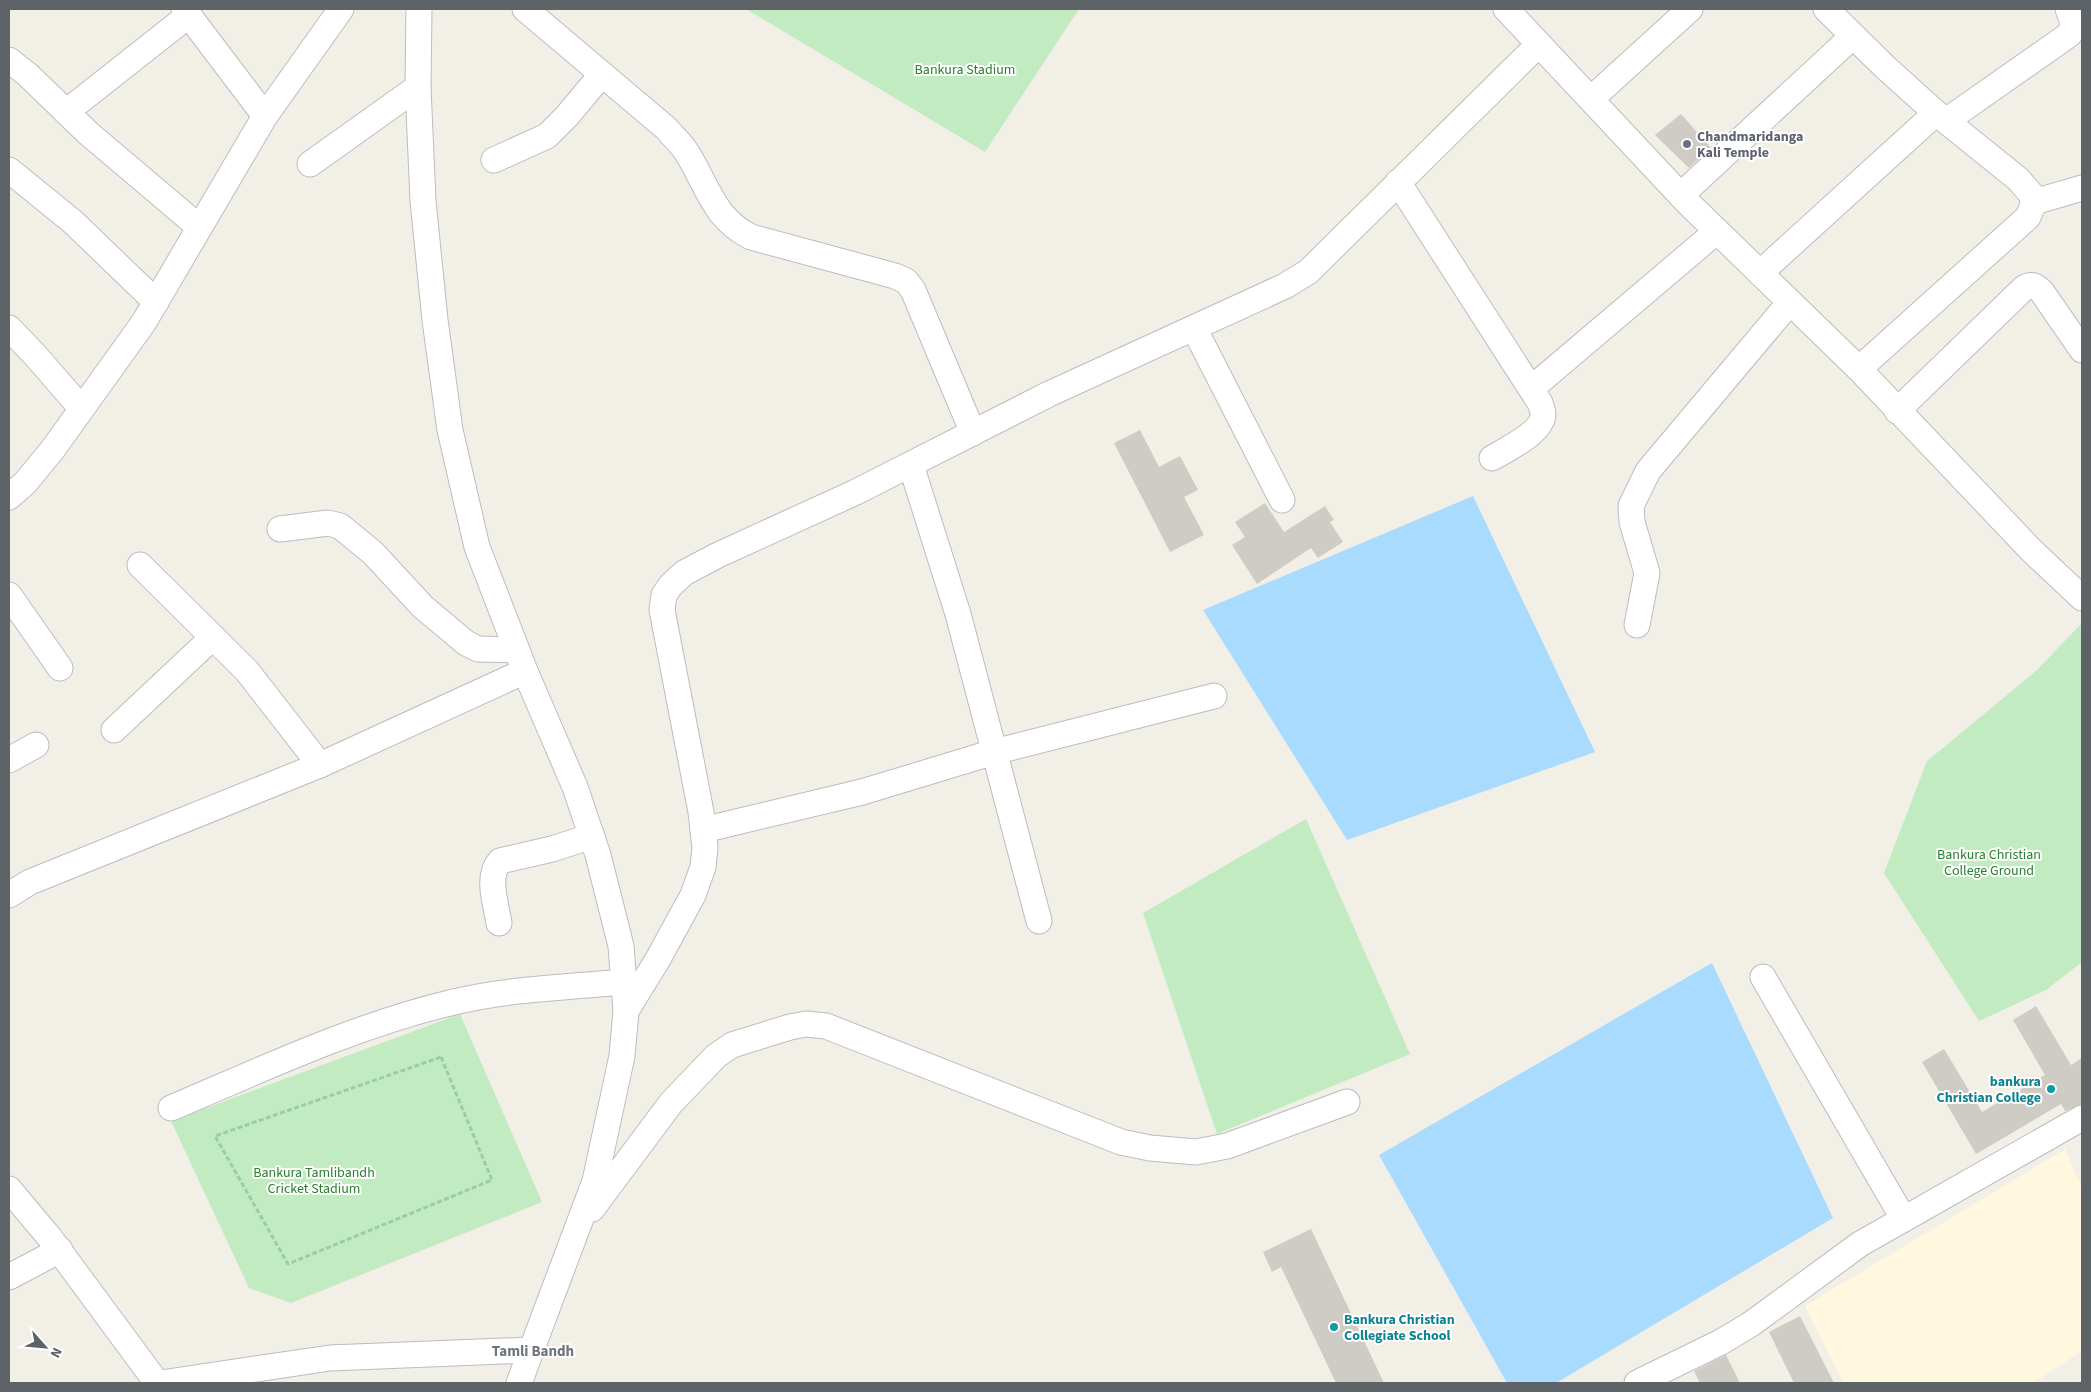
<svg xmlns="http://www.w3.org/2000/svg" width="2091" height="1392" font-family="'Source Sans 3',sans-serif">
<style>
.commercial{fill:#fff7de}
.green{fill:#c2ebc1}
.water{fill:#a9dbff}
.building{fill:#cfccc5}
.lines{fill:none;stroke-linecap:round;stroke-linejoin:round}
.minor-casing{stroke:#b9bdc1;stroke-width:27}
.path{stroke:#99cda8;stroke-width:3;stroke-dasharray:5 2.5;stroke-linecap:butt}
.minor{stroke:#fff;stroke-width:25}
.worship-dot{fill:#6b7280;stroke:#fff;stroke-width:2}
.culture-dot{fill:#0f9aa8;stroke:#fff;stroke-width:2}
.labels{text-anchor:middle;stroke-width:4;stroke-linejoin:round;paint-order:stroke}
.park-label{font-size:14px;fill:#2b812e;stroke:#fff}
.worship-label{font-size:14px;font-weight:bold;fill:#5b616d;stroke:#fff;text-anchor:start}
.culture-label{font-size:14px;font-weight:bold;fill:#0d838f;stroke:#fff;text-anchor:end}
.neighbourhood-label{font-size:15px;font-weight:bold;fill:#6f757b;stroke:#fff}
</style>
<rect width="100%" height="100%" fill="#f2efe7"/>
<path class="commercial" d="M2065,1149L2082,1188V1351L2033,1383H1843L1805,1306Z"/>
<g class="green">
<path d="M746,9H1079L985,152Z"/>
<path d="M2082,623V962L2046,990L1979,1021L1884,873L1927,761L2036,671Z"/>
<path d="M1306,819L1410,1054L1217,1134L1143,913Z"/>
<path d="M460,1014L542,1202L291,1303L249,1288L171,1121Z"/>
</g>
<g class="water">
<path d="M1473,496L1595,752L1347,840L1203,610Z"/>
<path d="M1712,963L1833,1218L1556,1383H1507L1379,1155Z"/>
</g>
<g class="building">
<path d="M1681,114L1711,148L1689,168L1655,135Z"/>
<path d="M1140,430L1159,467L1180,456L1198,490L1184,497L1204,535L1170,552L1114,443Z"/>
<path d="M1265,503L1284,532L1325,506L1334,520L1330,522L1343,542L1318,558L1311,548L1257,584L1232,545L1245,537L1235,522Z"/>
<path d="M2036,1006L2071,1065L2082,1058V1104L2065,1111L2061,1104L1976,1154L1922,1062L1944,1049L1982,1112L2045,1075L2013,1020Z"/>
<path d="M1311,1229L1384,1383H1336L1281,1267L1272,1272L1263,1252Z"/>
<path d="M1800,1316L1834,1383H1794L1769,1332Z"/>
<path d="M1726,1355L1740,1383H1700L1694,1371Z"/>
</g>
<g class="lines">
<g class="minor-casing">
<g id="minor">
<path d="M184,9L265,116"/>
<path d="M419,9L418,87L423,201L435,320L450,430L477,547L525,671L575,787L598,855L621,946L626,1011L622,1056L595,1181L519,1383"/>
<path d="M525,9L667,129C673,137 682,144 687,153C708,186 713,218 751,237L895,276L906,281L913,290L973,433"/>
<path d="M1506,9L1686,201L1859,369L2031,550L2082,598"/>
<path d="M1826,9L1884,66L1936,113L2018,179L2031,194L2034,202L2028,217L1859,369"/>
<path d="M9,60L28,75L88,133L199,227"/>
<path d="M1591,99L1690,9"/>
<path d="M66,112L189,15"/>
<path d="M1946,121L2070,34L2073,23L2068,9"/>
<path d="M494,160L547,136L567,116L602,74"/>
<path d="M310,164L418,87"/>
<path d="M9,170L73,222L156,302"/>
<path d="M1398,182L1540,403C1541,406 1543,411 1543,414C1543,432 1506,450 1492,458"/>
<path d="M1681,195L1853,36"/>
<path d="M2034,202L2082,188"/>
<path d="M1760,273L1936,113"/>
<path d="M9,328L35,355L81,408"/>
<path d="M1194,328L1282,500"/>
<path d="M1532,388L1717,231"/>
<path d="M1897,411L2024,288C2032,283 2036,286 2042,292L2082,350"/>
<path d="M911,465L958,614L1039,921"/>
<path d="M9,497L25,483L53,449L144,322L265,116L341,9"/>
<path d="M280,529L328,523L340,526L373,553L423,607L466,643L478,649L517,650"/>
<path d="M140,565L247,671L320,765"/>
<path d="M9,595L60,668"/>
<path d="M1637,625L1647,573L1632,522L1631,506L1648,471L1790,302"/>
<path d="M114,730L213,637"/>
<path d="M9,760L36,745"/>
<path d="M703,830L862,792L994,752L1214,696"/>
<path d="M9,895L30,882L320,765L525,671"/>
<path d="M499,923C496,904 486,876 500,861L552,849L592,836"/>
<path d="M1763,977L1903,1218"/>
<path d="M626,1011L658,959L693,895L703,867L705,847L701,812L662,610L664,595L671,585L684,573L718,555L856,492L1049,394L1285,286L1308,272L1539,44"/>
<path d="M171,1108C263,1069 356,1025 454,1002C509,989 567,987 624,982"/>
<path d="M9,1189L50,1238L157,1383"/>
<path d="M592,1209L671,1103L716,1056L732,1045L790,1027L806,1024L826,1026L1121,1142L1150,1148L1196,1152L1227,1146L1347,1102"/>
<path d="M9,1277L60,1250"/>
<path d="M161,1383L330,1358L531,1350"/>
<path d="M1637,1383L1721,1342L1751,1324L1860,1244L2082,1118"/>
</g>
</g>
<path class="path" d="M441,1057L492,1180L288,1264L215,1136Z"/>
<use href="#minor" class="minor"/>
</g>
<circle class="worship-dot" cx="1687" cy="144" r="5"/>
<g class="culture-dot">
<circle cx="2051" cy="1089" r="5"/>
<circle cx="1334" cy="1327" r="5"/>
</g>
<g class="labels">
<g class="park-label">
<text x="965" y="74">Bankura Stadium</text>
<text x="1989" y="859">Bankura Christian<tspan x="1989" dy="16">College Ground</tspan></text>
<text x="314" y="1177">Bankura Tamlibandh<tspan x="314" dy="16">Cricket Stadium</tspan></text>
</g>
<g class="worship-label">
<text x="1697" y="141">Chandmaridanga<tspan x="1697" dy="16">Kali Temple</tspan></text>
</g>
<g class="culture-label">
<text x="2041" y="1086">bankura<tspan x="2041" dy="16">Christian College</tspan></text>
<text x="1344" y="1324" text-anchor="start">Bankura Christian<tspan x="1344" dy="16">Collegiate School</tspan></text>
</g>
<g class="neighbourhood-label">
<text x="533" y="1356">Tamli Bandh</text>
</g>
</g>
<rect width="2091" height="1392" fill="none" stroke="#5e6368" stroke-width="20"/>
<g transform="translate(45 1347) rotate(117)" stroke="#ffffff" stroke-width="4" paint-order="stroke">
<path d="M0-4L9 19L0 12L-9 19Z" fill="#5e6368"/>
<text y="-8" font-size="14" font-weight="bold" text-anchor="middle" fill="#5e6368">N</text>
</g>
</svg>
